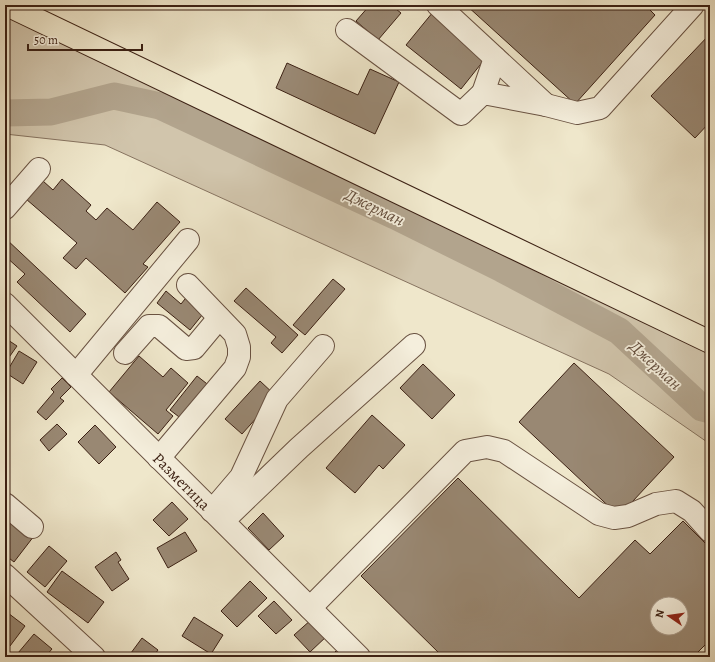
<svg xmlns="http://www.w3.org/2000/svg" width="715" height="662" font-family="Alegreya,serif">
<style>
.green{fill:#d1c5ac;stroke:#867360}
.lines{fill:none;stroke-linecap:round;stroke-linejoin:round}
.river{stroke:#b2a48d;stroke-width:27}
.building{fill:#998873;stroke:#3c2114;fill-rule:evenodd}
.minor-casing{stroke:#695242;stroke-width:24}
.major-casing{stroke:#3c2114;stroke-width:24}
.minor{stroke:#f5efdd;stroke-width:22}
.major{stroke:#efe7cb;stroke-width:22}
.labels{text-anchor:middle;stroke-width:3.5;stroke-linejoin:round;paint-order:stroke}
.street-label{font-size:16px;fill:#3c2114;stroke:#f5efdd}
.water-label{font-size:17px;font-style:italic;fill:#654f3e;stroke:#f5efdd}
</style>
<rect width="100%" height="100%" fill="#efe7cb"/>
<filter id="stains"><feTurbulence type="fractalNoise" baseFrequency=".005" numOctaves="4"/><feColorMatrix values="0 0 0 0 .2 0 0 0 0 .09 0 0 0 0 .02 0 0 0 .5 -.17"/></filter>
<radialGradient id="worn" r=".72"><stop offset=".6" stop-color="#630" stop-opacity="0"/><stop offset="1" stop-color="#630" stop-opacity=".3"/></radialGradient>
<path class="green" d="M5,5L710,342V444L609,374L105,145L5,134Z"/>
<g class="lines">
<path class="river" d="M5,113L51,112L114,96L160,106L395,216L502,269L619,331L702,408L710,410"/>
</g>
<g class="building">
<path d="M370,5H391L401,13L378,40L356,21Z"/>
<path d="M466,5H645L655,15L575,104Z"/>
<path d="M433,12L488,55L461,89L406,45Z"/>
<path d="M710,34V122L695,138L651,96Z"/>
<path d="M287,63L358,95L370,69L399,82L375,134L276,88Z"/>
<path d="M62,179L91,205L86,211L96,220L107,208L133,230L157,202L180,222L143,264L148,267L125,293L86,258L76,269L63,258L77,243L26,199L43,181L53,190Z"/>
<path d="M5,238L86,314L70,332L17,282L25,274L5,256Z"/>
<path d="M333,279L345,289L305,335L293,325Z"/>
<path d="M246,288L298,335L282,353L271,343L276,337L234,301Z"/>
<path d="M166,291L181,304L189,294L207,309L190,330L157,303Z"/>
<path d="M5,338L17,346L5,363Z"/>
<path d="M19,351L37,362L23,384L6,373Z"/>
<path d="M139,356L163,377L171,368L188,383L166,410L173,416L158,434L109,392Z"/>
<path d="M574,363L674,457L619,516L519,422Z"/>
<path d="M423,364L455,395L432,419L400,388Z"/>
<path d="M197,376L211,387L187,423L170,410Z"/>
<path d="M62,378L71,387L60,398L64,401L46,420L37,412L54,392L51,389Z"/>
<path d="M260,381L276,396L242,434L225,419Z"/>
<path d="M372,415L405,445L383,469L379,465L355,493L326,468Z"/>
<path d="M57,424L67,434L49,451L40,440Z"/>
<path d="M95,425L116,447L99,464L78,442Z"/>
<path d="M458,478L579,598L635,540L650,554L683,521L710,548V640L693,657H443L361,576ZM657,604H681V628H657Z"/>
<path d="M172,502L188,519L169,536L153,520Z"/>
<path d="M263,513L284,536L269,550L248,528Z"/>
<path d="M5,514L34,536L14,562L5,555Z"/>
<path d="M185,532L197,551L168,568L157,548Z"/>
<path d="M49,546L67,561L45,587L27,572Z"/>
<path d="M116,552L121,560L118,562L129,579L112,591L95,567Z"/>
<path d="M62,571L104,602L88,623L47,592Z"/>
<path d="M250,581L267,598L237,627L221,611Z"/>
<path d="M274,601L292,620L276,634L258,616Z"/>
<path d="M8,613L25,626L10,646L5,643V617Z"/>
<path d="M194,617L223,635L211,654L182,636Z"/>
<path d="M312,619L328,635L310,652L294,635Z"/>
<path d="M34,634L52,649L45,657H23L18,653Z"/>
<path d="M142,638L158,650L153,657H128Z"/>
<path d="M337,650L344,657H330Z"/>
</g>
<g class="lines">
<g class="minor-casing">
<g id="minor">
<path d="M347,30L461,114L483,93L546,105L438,5"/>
<path d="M483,93L495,58"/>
<path d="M546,105L577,113L600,108L693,5"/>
<path d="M5,208L39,169"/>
<path d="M5,304L359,657"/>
<path d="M125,353L149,326H159L186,349L194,348L219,318"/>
<path d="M76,375L188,240"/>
<path d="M159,458L235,368L239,357V347L235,334L188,285"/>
<path d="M5,504L32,527"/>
<path d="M212,511L241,477L277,399L323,346"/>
<path d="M223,521L299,448L414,345"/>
<path d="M5,575L94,657"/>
<path d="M310,608L465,451L487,447L504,451L599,514L614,518L628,516L656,504L676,501L692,511L710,531"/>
</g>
</g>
<g class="major-casing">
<path id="major" d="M7,5L710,342"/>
</g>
<use href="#minor" class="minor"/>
<use href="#major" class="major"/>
</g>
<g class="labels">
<g class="street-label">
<text transform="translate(182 481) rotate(45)" y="6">Разметица</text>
</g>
<g class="water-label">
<text transform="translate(375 207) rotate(26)" y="6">Джерман</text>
<text transform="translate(656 365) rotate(43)" y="6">Джерман</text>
</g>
</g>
<rect width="715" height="662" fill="none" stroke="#efe7cb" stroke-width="20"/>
<rect x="6" y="6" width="703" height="650" fill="none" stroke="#3c2114" stroke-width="2"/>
<rect x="10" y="10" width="695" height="642" fill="none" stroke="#3c2114"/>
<g transform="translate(669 616) rotate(283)"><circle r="19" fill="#f5efdd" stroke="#ab9d8d"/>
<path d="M0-3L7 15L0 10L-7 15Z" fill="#8f2418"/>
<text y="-6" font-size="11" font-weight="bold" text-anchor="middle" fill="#3c2114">N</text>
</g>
<path d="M28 44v6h114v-6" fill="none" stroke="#3c2114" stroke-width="2"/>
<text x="34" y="44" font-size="12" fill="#3c2114" stroke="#f5efdd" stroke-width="3" paint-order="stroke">50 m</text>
<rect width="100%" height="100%" filter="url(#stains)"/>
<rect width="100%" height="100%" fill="url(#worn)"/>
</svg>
